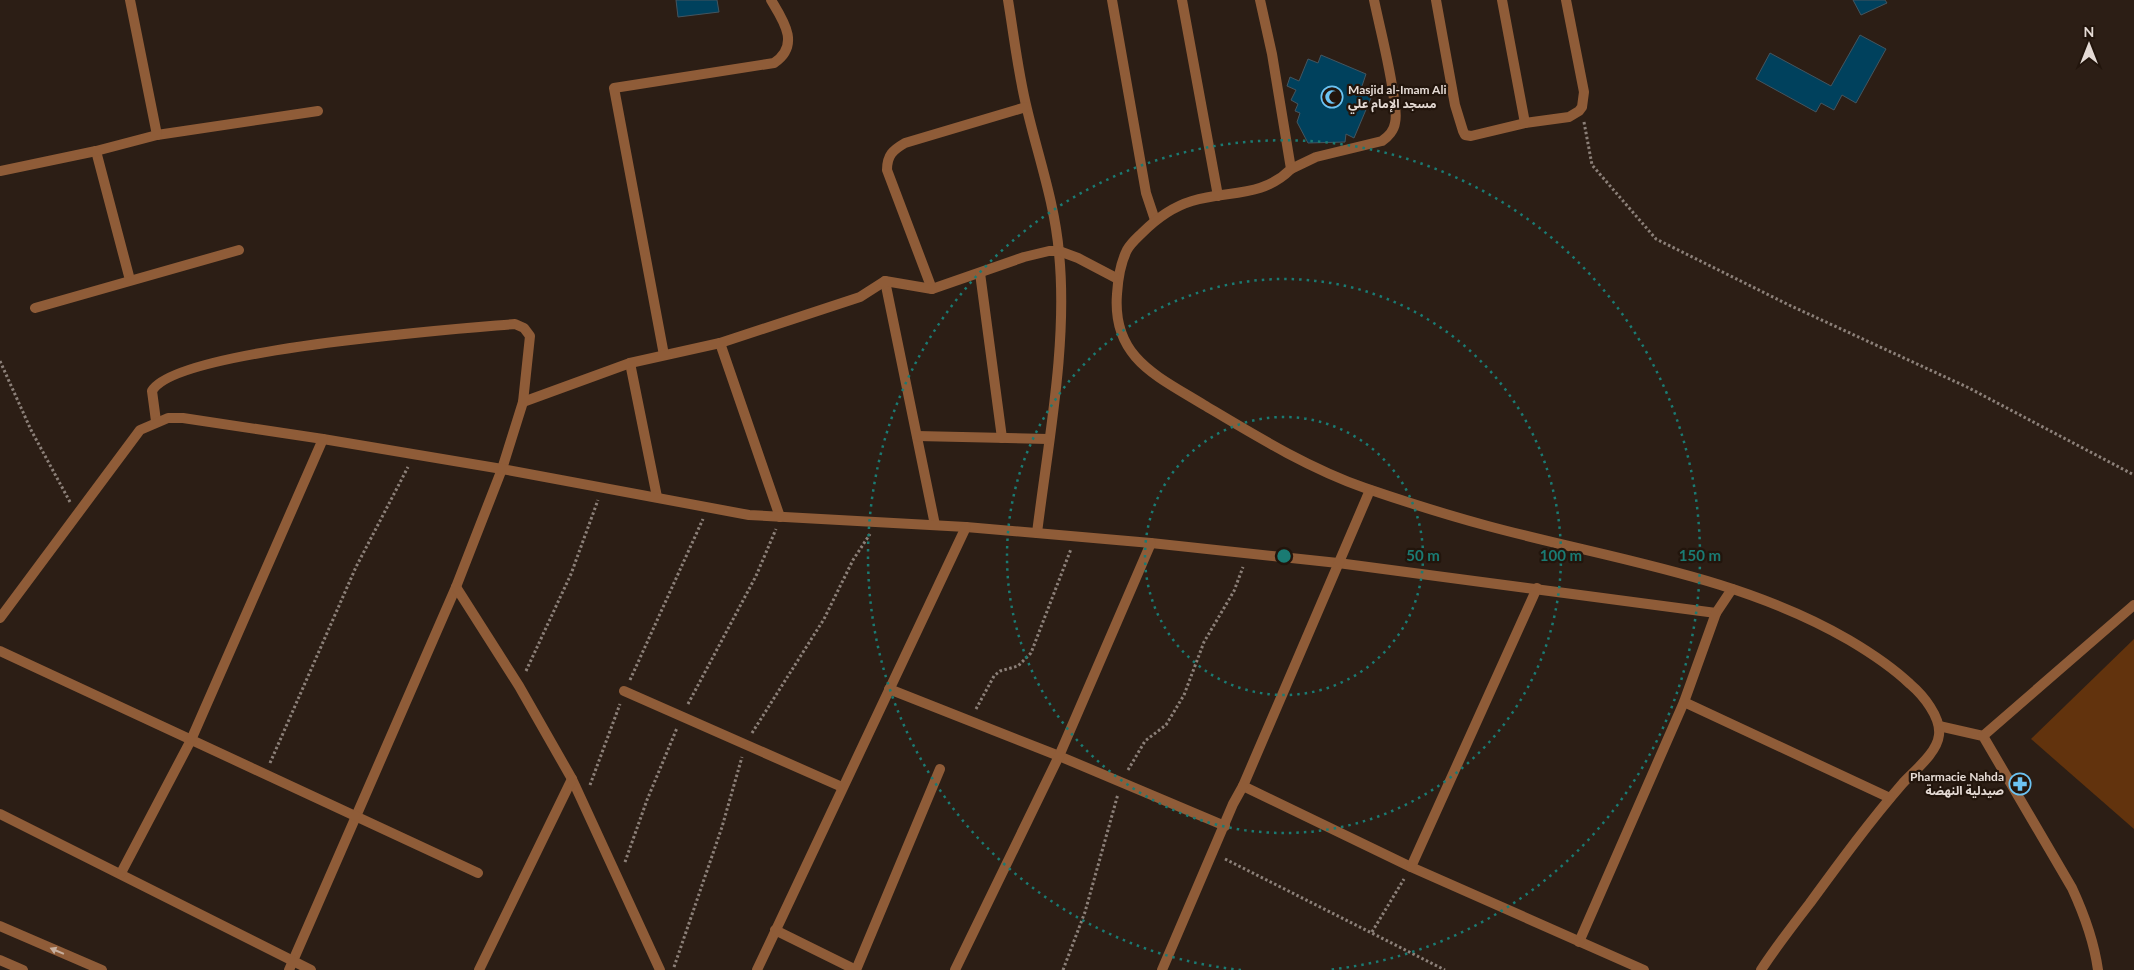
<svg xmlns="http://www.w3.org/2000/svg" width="2134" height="970" font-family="Lato,'Noto Sans Arabic',sans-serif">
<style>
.green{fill:#62330d}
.building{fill:#00415d;stroke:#44555f}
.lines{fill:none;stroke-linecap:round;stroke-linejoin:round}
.path{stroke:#8c8079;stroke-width:3;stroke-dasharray:2.5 2.5;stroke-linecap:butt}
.minor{stroke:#8f5c38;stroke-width:10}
.oneway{fill:#c7af9e}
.ring{fill:none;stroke:#1a7b73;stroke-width:2.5;stroke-dasharray:2.5 5}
.labels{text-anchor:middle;stroke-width:4.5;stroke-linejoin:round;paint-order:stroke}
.poi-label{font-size:12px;font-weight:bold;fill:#e5dbd5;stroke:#22150c;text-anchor:start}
.centre{fill:#1a7b73;stroke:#22150c;stroke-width:2.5}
.ring-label{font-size:15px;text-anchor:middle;font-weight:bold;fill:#1a7b73;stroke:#22150c;stroke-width:4.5;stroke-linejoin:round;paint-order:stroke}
</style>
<rect width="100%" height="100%" fill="#2c1e15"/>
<path class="green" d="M2134,639V829L2031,739Z"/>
<g class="building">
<path d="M676,0H717L719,12L678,17Z"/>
<path d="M1853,0H1885L1887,3L1861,15Z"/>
<path d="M1860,35L1886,49L1856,103L1842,95L1834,110L1821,103L1816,112L1756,79L1770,53L1831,86Z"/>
<path d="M1321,55L1366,74L1362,86L1373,93L1354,138L1346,134L1345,142L1308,143L1297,122L1300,113L1295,111L1298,104L1291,100L1296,90L1287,86L1290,77L1299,81L1308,59L1318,63Z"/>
</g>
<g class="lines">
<g class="path">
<path d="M1584,122L1592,165L1656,239L1789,305L1967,387L2134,475"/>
<path d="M0,361L31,430L70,502"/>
<path d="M526,671L571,574L598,500"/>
<path d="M630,680L703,519"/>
<path d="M688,704L756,576L776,529"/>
<path d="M976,709L994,676L1000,671L1018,666L1031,653L1071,549"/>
<path d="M752,733L824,619L853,560L870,534"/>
<path d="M270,763L356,567L408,467"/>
<path d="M1128,770L1145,741L1166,725L1184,695L1204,642L1234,591L1243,567"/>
<path d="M590,785L620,704"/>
<path d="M1225,859L1445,970"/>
<path d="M625,862L647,800L677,728"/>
<path d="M1372,932L1404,879"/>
<path d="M674,967L722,827L742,757"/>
<path d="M1063,970L1085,912L1118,794"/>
</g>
<g class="minor">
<path d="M1008,0C1014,36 1018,73 1027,109C1038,156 1055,204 1059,253C1068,343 1048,443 1037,533"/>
<path d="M1112,0L1146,193L1155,220"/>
<path d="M1182,0L1218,196"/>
<path d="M1260,0L1272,54L1291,169C1262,198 1229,190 1192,201C1172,207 1157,218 1142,233C1137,238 1131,243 1127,250C1120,264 1118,278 1117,294C1112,358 1157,376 1204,405C1256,436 1308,468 1365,488C1406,502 1447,515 1488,526C1610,559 1739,576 1849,640C1871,653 1891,666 1910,684C1923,695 1941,717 1939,735C1937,753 1915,770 1903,783C1870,821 1840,862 1810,903C1793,925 1776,947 1761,970"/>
<path d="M1436,0L1455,105L1463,131L1465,135L1471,136L1525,123L1569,117L1579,111L1582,107L1584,92L1566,0"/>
<path d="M1502,0L1525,123"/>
<path d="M1026,107L905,143C893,150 887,155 887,170L932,289L1024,257L1049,251H1059L1078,258L1118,279"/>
<path d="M157,135L318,111"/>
<path d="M96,151L130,280"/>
<path d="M1291,169L1316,157L1382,141C1388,137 1394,130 1395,123C1397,115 1395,106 1394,99C1390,66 1381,33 1374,0"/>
<path d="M0,171L96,151L157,135L130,0"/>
<path d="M980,273L1002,438"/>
<path d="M885,281L935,525"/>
<path d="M35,308L239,250"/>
<path d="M720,343L780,517"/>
<path d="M664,355L614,88L774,63C801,45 783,20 771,0"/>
<path d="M630,363L657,497"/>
<path d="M523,402L630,363L720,343L860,297L885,281L932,289"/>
<path d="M156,421L152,391C175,349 459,329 515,324L524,328L530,336L523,402L502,469L456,587L289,970"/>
<path d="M917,436L1048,439"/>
<path d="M456,587L519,686L572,779L660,970"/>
<path d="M0,618L140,430L168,418H183L323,439L502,469L749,515L966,527L1151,543L1338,563L1716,613L1732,589"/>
<path d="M0,651L478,873"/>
<path d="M889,689L1059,756L1225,826"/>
<path d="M624,691L842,787"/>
<path d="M1684,702L1890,798"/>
<path d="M1939,726L1983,736L2072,888C2084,914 2094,941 2098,970"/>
<path d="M1983,736L2134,605"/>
<path d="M1243,786L1411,867L1644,970"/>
<path d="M0,814L311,970"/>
<path d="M1411,867L1537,588"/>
<path d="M121,873L191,740L323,439"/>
<path d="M0,926L102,970"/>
<path d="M775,930L856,970"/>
<path d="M1579,942L1684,702L1716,613"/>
<path d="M0,960L23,970"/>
<path d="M479,970L572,779"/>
<path d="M757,970L966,527"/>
<path d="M856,970L940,769"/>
<path d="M955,970L1059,756L1151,543"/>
<path d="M1162,970L1233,804L1243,786L1370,490"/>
</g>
</g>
<defs><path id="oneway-solid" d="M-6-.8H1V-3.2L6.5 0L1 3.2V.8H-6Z" transform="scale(1.25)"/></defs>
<use class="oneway" href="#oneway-solid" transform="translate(57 951) rotate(-157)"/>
<g class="ring">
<circle cx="1284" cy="556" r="139"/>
<circle cx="1284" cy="556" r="277"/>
<path d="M1241 970A416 416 0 1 1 1327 970"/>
</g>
<defs>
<g id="mosque-ring" transform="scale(1.125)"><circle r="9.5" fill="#22150c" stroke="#6cc3f2" stroke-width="1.5"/><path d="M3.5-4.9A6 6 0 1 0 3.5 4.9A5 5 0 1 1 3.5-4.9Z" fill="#6cc3f2"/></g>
<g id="pharmacy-ring" transform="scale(1.125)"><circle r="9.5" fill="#22150c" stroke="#6cc3f2" stroke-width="1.5"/><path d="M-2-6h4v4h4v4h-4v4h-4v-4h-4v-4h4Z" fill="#6cc3f2"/></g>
</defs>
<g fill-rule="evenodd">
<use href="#mosque-ring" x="1332" y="97"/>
<use href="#pharmacy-ring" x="2020" y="784"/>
</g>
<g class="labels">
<g class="poi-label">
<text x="1348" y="94">Masjid al-Imam Ali<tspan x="1348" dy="14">مسجد الإمام علي</tspan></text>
<text x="2004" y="781" text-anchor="end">Pharmacie Nahda<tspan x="2004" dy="14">صيدلية النهضة</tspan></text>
</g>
</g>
<circle cx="1284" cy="556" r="8" class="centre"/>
<g class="ring-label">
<text x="1423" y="561">50 m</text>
<text x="1561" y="561">100 m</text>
<text x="1700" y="561">150 m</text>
</g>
<g transform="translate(2089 45)" stroke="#22150c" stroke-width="4" paint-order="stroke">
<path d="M0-4L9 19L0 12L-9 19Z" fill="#e5dbd5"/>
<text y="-8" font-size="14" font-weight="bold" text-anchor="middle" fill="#e5dbd5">N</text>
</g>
</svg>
